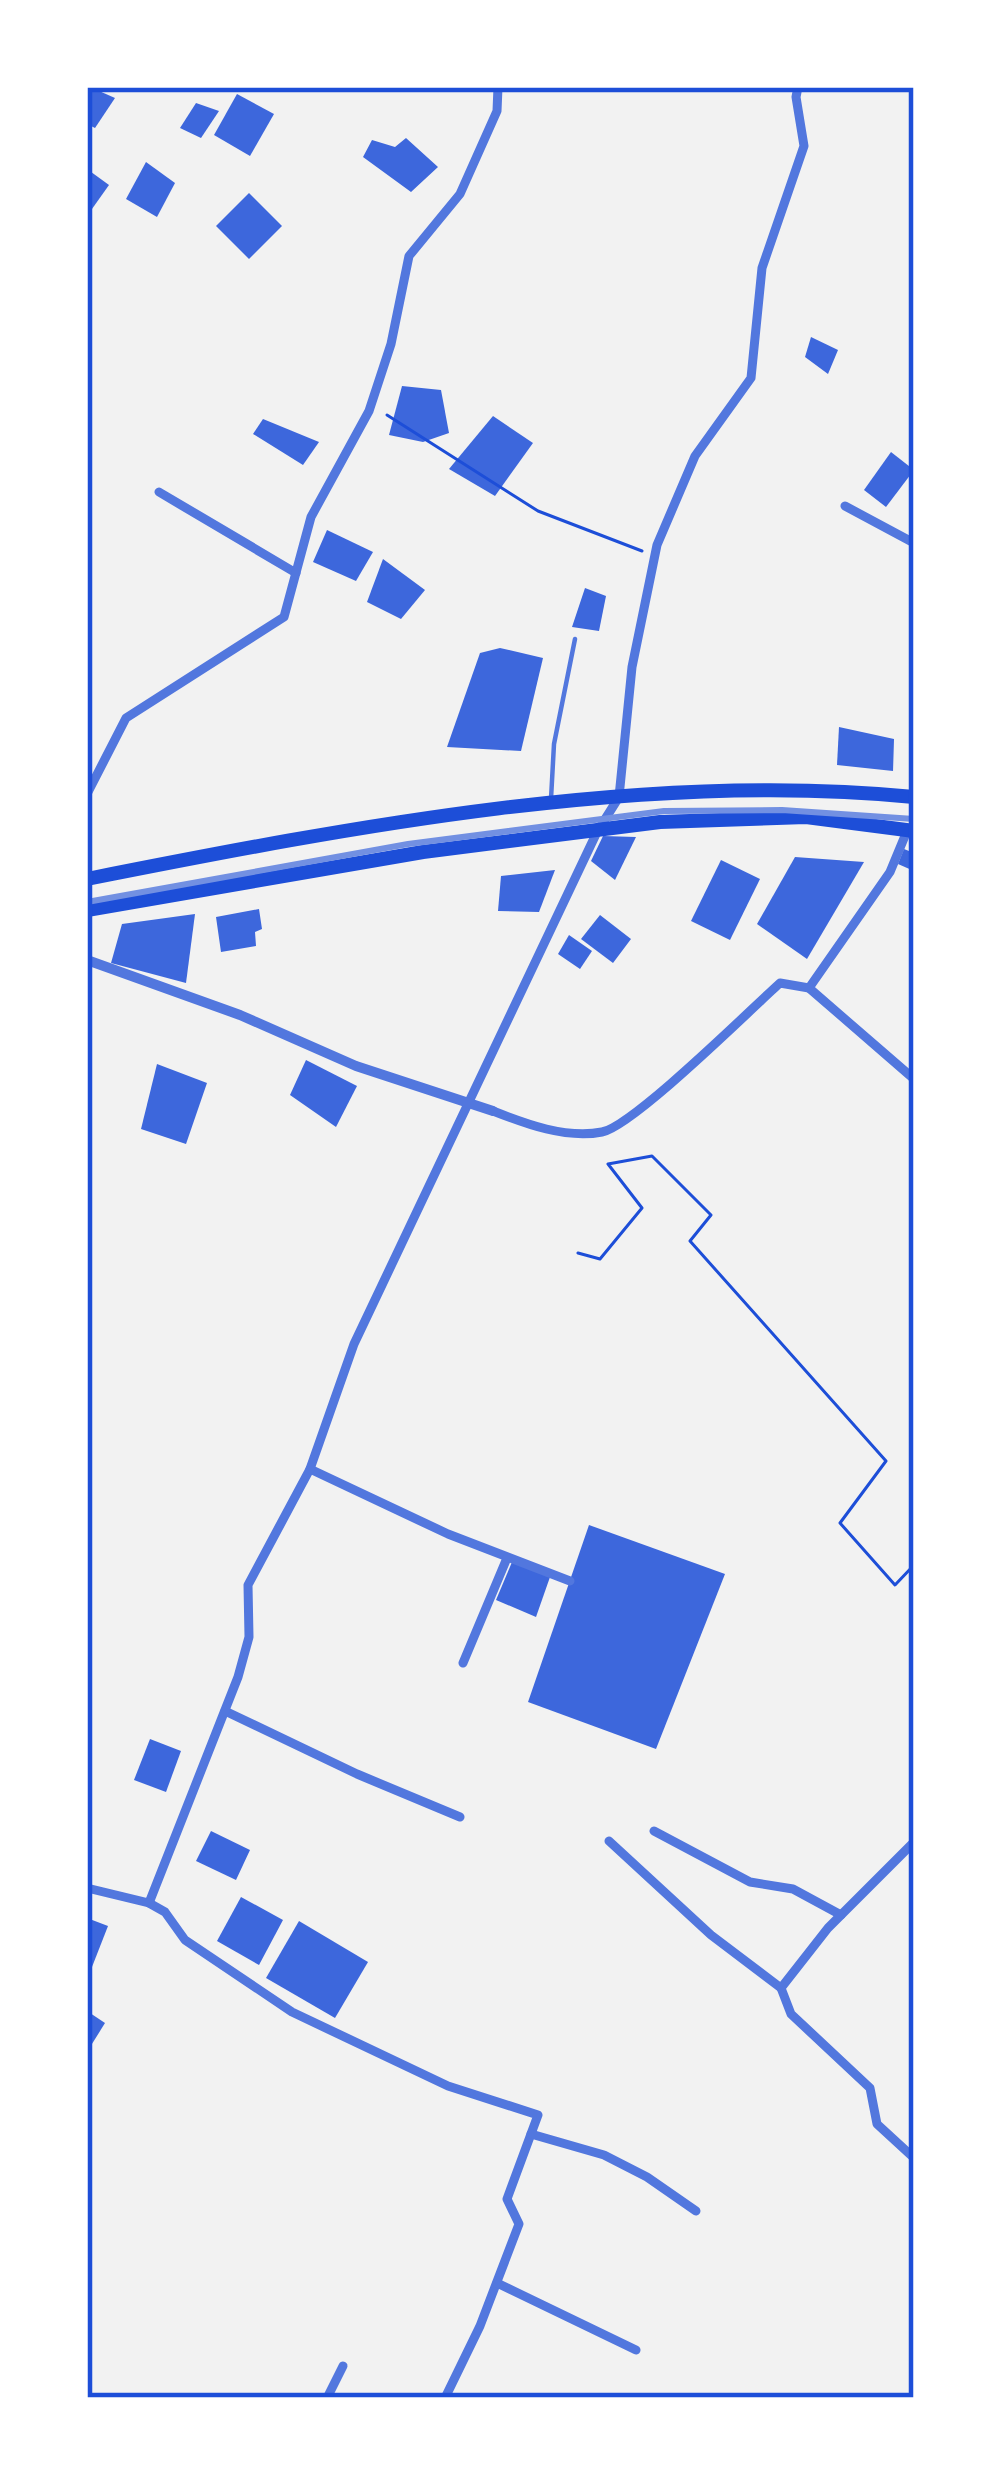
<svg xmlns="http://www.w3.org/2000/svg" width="1001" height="2485" font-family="Poppins,sans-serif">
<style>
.building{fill:#3d67dc}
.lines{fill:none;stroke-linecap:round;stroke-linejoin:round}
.path{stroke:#1d4ed8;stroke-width:3}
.service{stroke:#5277de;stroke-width:4.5}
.minor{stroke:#5277de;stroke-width:9}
.tertiary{stroke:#5277de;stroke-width:10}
.primary{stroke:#1d4ed8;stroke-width:14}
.rail{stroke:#7290e2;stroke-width:6}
.neatline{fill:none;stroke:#1d4ed8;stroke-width:4.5}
</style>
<rect width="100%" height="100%" fill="#f2f2f2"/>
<g class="building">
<path d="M90,87L115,98L95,128L87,124Z"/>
<path d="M237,94L274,114L250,156L214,135Z"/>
<path d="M196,103L219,111L201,138L180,128Z"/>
<path d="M406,138L438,167L411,192L363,157L372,140L395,147Z"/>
<path d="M146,162L175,183L157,217L126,199Z"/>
<path d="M87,169L109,185L87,216Z"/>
<path d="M249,193L282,226L249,259L216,226Z"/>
<path d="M811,337L838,350L828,374L805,357Z"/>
<path d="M402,386L441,390L449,433L423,442L389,435Z"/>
<path d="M493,416L533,443L495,496L449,469Z"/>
<path d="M263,419L319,442L303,465L253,434Z"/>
<path d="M891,452L914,470L886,507L864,490Z"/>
<path d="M327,530L373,552L356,581L313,562Z"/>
<path d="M383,559L425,590L401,619L367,602Z"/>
<path d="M585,588L606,596L599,631L572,627Z"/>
<path d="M500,648L543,658L521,751L447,747L480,653Z"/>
<path d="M839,727L894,739L893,771L837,765Z"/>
<path d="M603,836L636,837L615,880L591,861Z"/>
<path d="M904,849L914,853V871L898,864Z"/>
<path d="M795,857L864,862L807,959L757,924Z"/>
<path d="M721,860L760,879L730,940L691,921Z"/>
<path d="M555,870L539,912L498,911L501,876Z"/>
<path d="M259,909L262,929L255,932L256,946L221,952L216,917Z"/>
<path d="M195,914L186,983L111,963L122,924Z"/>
<path d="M600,915L631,939L613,963L581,939Z"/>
<path d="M569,935L592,951L580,969L558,954Z"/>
<path d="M306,1060L357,1086L336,1127L290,1095Z"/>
<path d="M157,1064L207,1083L186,1144L141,1129Z"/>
<path d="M589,1525L725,1574L656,1749L528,1702Z"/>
<path d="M512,1562L550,1577L536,1617L496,1600Z"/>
<path d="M150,1739L181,1751L166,1792L134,1780Z"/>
<path d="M211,1831L250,1850L236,1880L196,1861Z"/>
<path d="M241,1897L283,1920L259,1965L217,1941Z"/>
<path d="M87,1918L108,1926L92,1967L87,1965Z"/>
<path d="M299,1921L368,1962L335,2018L266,1978Z"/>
<path d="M87,2011L105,2023L87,2052Z"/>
</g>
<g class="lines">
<g class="path">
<path d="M387,415L538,511L642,551"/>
<path d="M578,1253L600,1259L642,1208L608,1164L652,1156L711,1215L690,1241L886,1461L840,1523L895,1585L914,1565"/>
</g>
<path class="service" d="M551,799L554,744L575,639"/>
<g class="minor">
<path d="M159,492L296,573"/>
<path d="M845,506L914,543"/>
<path d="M87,794L126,718L284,617L311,517L369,411L391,344L409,256L460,194L497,111L498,87"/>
<path d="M907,831L890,872L809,988L914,1079"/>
<path d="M493,1111C526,1124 566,1139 602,1132C633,1126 750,1010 780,983L809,988"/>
<path d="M310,1469L448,1534L570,1581"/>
<path d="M463,1663L507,1558"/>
<path d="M225,1711L357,1774L460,1817"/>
<path d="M654,1831L750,1882L793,1889L841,1915"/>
<path d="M609,1841L711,1935L781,1988"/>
<path d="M914,1842L828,1928L781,1988L791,2014L870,2088L877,2124L914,2158"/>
<path d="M87,1866V1872"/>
<path d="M87,1888L149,1903L238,1677L249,1637L248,1585L310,1469L354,1344L597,832L619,797L632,667L657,545L695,456L751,378L762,268L804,146L796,97L798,87"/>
<path d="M149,1903L165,1912L185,1940L292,2012L448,2086L538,2115L507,2199L519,2224L480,2326L445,2398"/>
<path d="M531,2134L604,2155L647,2177L696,2211"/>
<path d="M497,2283L636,2350"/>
<path d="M327,2398L343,2366"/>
</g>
<path class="tertiary" d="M87,960L240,1015L356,1066L493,1111"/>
<g class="primary">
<path d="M87,879C349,827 648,770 914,797"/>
<path d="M87,910L423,852L660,822L806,817L914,831"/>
</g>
<path class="rail" d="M87,902L408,844L664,811L782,810L914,819"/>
</g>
<rect width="1001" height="2485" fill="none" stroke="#ffffff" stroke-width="180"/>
<rect x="90" y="90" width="821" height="2305" class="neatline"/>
</svg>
